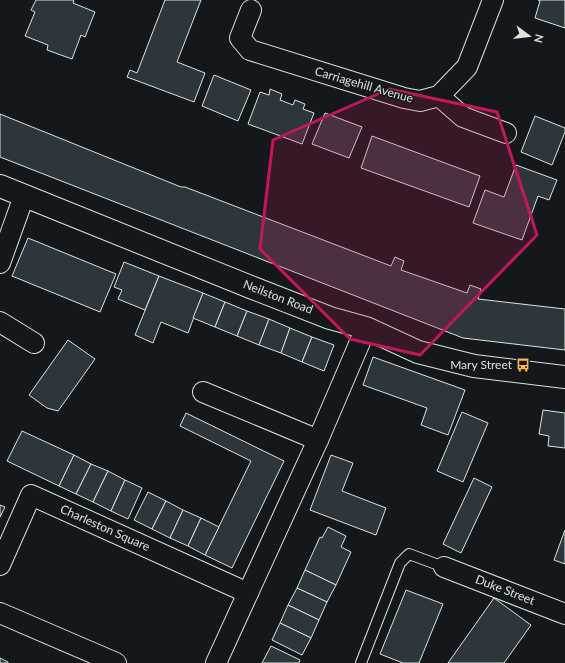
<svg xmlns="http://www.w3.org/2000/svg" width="565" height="663" font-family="Lato,sans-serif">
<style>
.building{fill:#2c363c;stroke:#d8e6dc}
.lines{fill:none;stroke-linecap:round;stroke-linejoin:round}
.lane-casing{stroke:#d8e6dc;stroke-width:12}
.street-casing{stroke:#d8e6dc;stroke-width:22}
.secondary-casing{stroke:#d8e6dc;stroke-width:24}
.lane{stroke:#14181c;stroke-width:10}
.street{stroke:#14181c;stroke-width:20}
.secondary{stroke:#14181c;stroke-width:22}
.marked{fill:#c2185b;fill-opacity:0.2;stroke:#c2185b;stroke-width:3;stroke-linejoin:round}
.labels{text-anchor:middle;stroke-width:3;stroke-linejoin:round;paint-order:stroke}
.street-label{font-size:12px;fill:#d8e6dc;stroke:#14181c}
.poi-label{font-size:12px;fill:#d8e6dc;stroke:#14181c;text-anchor:end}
</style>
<rect width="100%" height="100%" fill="#14181c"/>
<g class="building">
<path d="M36,0H74L73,3L95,12L85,37L81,35L72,59L47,50L48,45L25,36L35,12L31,10Z"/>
<path d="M165,0H201L177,62L205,73L194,102L127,77L130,70L137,73Z"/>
<path d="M538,0H565V28L535,18L540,1Z"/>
<path d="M214,75L251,90L238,121L202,106Z"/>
<path d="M270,89L282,94L280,100L293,105L295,100L305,104L303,109L314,113L302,144L248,124L260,92L269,95Z"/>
<path d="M325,113L362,127L349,158L312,144Z"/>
<path d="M0,114L181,187H185L391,266L395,257L404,261L401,270L467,293L470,285L481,289L478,299L565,309V350L463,338L0,157Z"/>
<path d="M535,116L565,128V132L552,165L521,152Z"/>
<path d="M372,136L480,176L469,207L361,168Z"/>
<path d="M516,165L557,180L549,200L538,196L522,240L473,223L485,190L504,197Z"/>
<path d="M28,238L116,274L100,312L12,276Z"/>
<path d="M124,262L159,276L145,310L118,299L122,290L114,287Z"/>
<path d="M159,276L203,293L188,333L161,322L153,343L135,335Z"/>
<path d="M203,293L225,302L215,327L193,318Z"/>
<path d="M225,302L247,311L237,336L215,327Z"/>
<path d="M247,311L269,319L259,345L237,336Z"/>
<path d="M269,319L290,328L281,353L259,345Z"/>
<path d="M290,328L312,337L302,362L281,353Z"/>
<path d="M312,337L334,345L324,371L302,362Z"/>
<path d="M68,340L95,359L58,411L47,408L29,395Z"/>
<path d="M373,357L465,390L448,435L421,425L427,408L363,385Z"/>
<path d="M543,410L565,413V448L548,446L549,436L539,434Z"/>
<path d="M462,412L488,423L463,482L437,471Z"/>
<path d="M186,413L284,461L232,568L205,555L251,461L180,426Z"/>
<path d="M22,431L74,455L59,486L7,461Z"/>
<path d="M74,455L91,464L76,494L59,486Z"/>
<path d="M331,455L353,463L342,491L386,508L376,535L310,510Z"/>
<path d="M91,464L108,471L93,502L76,494Z"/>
<path d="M108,471L125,480L111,511L93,502Z"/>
<path d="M474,478L492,487L461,553L443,544Z"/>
<path d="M125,480L142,488L128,519L111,511Z"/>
<path d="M148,492L166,501L152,529L134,520Z"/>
<path d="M166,501L183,510L170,538L152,529Z"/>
<path d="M0,505L5,507L0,517Z"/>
<path d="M183,510L201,518L188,546L170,538Z"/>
<path d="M201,518L219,527L205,555L188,546Z"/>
<path d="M328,527L346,536L341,547L351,552L336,585L305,570L320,537L322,538Z"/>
<path d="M565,530V564L554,560Z"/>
<path d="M305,570L336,585L327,602L297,588Z"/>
<path d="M297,588L327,602L319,620L288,605Z"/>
<path d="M406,590L443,604L419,663H403L380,654Z"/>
<path d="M494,598L531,625L504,663H448Z"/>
<path d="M288,605L319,620L311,638L280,623Z"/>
<path d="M280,623L311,638L302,655L272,640Z"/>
<path d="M271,646L300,660L299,663H262Z"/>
<path d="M0,658L8,662V663H0Z"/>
</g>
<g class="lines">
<g class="lane-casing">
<path id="lane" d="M361,663L400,563L409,554L444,567"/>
</g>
<g class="street-casing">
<g id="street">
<path d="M251,10L240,38L250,50L404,98L420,101L439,96L467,67L493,0"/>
<path d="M439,96L463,117L506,133"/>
<path d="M0,263L24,196"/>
<path d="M0,322L34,343"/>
<path d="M203,392L318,440"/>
<path d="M0,565L31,495L248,593"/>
<path d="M444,567L565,614"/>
<path d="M0,613L116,663"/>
<path d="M216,663L318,440L366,328"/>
</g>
</g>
<g class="secondary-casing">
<path id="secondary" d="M0,186L253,288L330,318L366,328L418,352L474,366L565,377"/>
</g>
<use href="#lane" class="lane"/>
<use href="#street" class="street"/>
<use href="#secondary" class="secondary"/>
</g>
<path class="marked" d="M389,89L497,112L537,235L420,355L350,339L260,249L273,140Z"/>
<defs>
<g id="bus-bare" transform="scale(1.08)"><path d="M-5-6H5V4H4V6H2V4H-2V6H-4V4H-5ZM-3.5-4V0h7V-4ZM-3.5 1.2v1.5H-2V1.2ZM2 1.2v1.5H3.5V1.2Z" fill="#ffb74d" stroke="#14181c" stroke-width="2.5" paint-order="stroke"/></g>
</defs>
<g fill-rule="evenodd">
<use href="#bus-bare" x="523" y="365"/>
</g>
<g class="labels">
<g class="street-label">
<text transform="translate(364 85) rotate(16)" y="4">Carriagehill Avenue</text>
<text transform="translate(278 297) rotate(21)" y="4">Neilston Road</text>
<text transform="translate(105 528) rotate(24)" y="4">Charleston Square</text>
<text transform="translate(505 590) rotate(21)" y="4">Duke Street</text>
</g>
<g class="poi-label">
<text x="512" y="369">Mary Street</text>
</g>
</g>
<g transform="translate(529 36) rotate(105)" stroke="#14181c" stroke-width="3" paint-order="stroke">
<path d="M0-3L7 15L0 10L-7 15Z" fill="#d8e6dc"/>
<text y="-6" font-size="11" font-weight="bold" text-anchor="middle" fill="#d8e6dc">N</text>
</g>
</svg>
